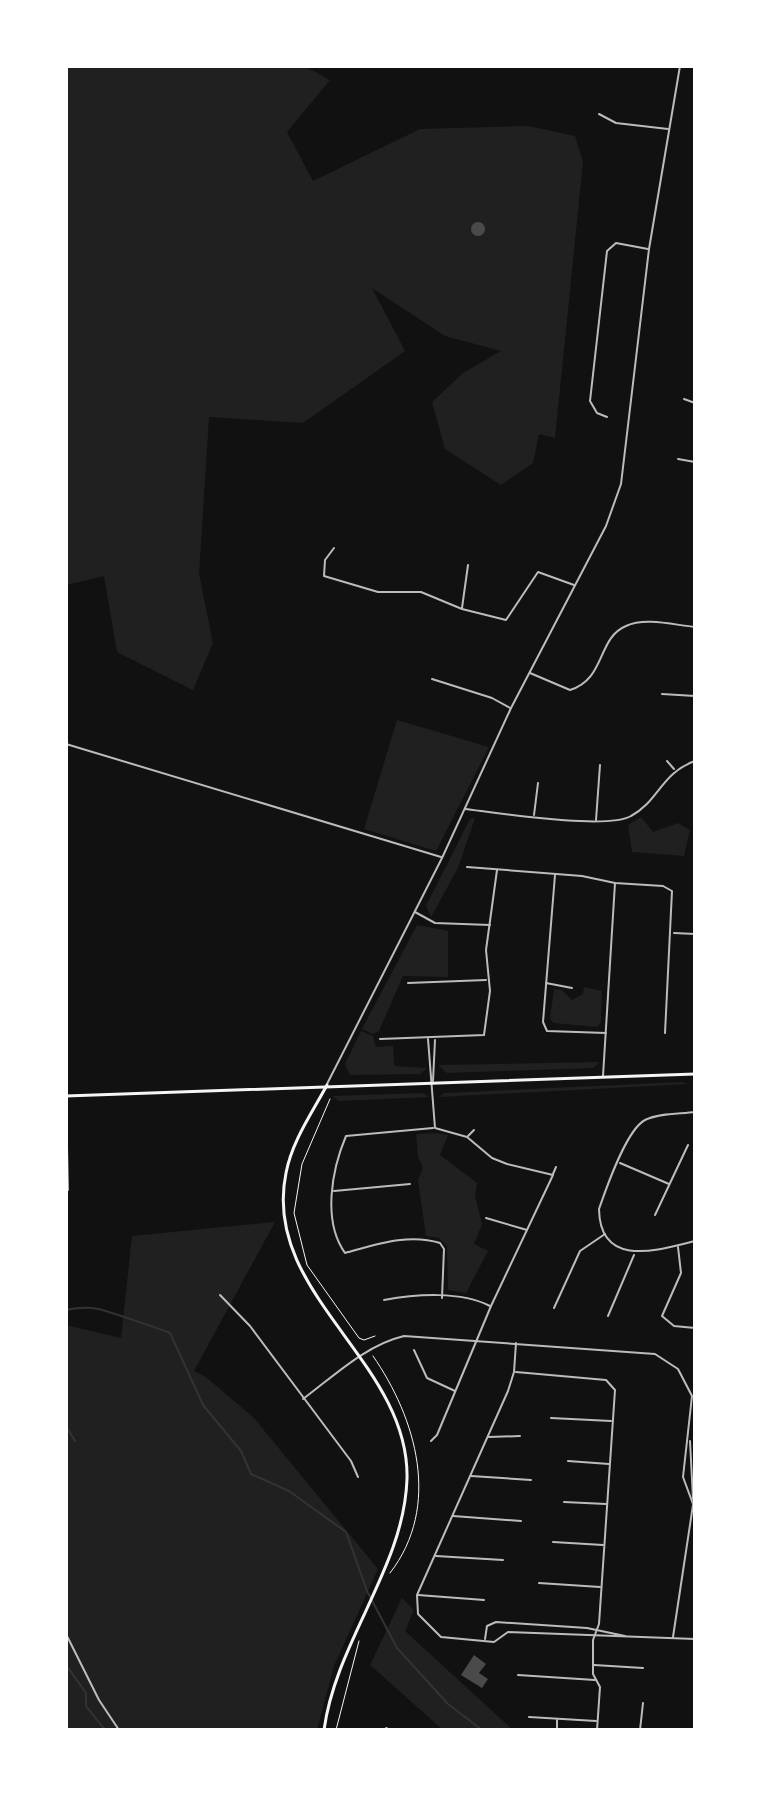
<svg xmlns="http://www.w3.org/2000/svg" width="761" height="1796" font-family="'Asap Condensed',sans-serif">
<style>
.green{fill:#202020}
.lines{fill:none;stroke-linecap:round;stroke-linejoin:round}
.stream{stroke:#333;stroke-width:2}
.building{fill:#4a4a4a}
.path{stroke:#f5f5f5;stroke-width:1}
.minor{stroke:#bcbcbc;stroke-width:2}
.tertiary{stroke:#bcbcbc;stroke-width:2}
.secondary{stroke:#f5f5f5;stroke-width:3}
</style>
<rect width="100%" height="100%" fill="#111"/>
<g class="green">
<path d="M66,66H304L330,80L287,132L313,181L420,129L528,126L575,136L583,162L555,438L539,434L533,463L501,485L445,449L432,402L463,373L501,351L445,336L372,288L405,351L303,423L209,417L199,574L213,643L193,690L117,652L104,576L66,585Z"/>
<path d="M397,720L489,747L436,851L364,829Z"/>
<path d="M641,817L653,832L678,823L690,830L684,856L632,852L628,825Z"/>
<path d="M475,818L458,868L431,917L426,906L470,819Z"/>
<path d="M417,925L448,931V977L403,976L379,1031L373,1034L362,1029Z"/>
<path d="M584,987L602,991L601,1022L597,1027L554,1023L550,1019L554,989L562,990L572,1000L583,994Z"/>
<path d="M361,1031L373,1036L376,1047L393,1046L394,1066L427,1068L420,1074L350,1075L345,1064Z"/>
<path d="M600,1062L593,1068L447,1073L438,1065Z"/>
<path d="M682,1082L688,1084L439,1097L444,1093Z"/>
<path d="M423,1093L429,1097L338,1101L333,1096Z"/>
<path d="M436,1133L448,1135L440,1155L477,1183L475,1196L482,1224L474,1244L488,1251L466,1293L448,1290L447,1246L439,1238L426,1236L418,1180L423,1168L418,1157L416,1134Z"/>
<path d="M275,1222L194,1371L206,1377L254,1418L378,1569L334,1666L317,1730H66V1325L121,1338L132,1236Z"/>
<path d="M402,1598L414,1610L405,1631L513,1730H443L370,1665Z"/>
</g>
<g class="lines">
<g class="stream">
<path d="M66,1310C76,1308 88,1307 98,1309C105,1310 166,1331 170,1333L203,1405L241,1451L251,1474L289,1491L346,1532L367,1591L397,1648L448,1704L482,1730"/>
<path d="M66,1426L75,1441"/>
<path d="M66,1665L86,1693V1706L105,1730"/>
</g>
</g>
<g class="building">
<circle cx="478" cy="229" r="7"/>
<path d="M474,1655L486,1664L479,1673L488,1679L482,1688L461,1675Z"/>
</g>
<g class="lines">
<g class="path">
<path d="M330,1099L302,1164L294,1213L307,1265L359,1338L364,1340L375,1336"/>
<path d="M373,1356C416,1418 442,1506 390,1573"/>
<path d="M336,1730L359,1641"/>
</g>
<g class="minor">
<path d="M599,114L616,123L668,129"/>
<path d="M684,399L695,403"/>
<path d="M607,417L597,413L590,401L607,251L616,243L648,249"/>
<path d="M678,459L695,462"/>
<path d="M334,548L325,560L324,576L378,592H421L462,609L506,620L538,572L574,585"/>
<path d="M462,608L468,565"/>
<path d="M530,673L570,690C606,679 597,638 626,626C645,617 674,625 695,627"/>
<path d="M432,679L492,698L510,708"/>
<path d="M662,694L695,696"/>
<path d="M667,761L674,769"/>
<path d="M465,809C498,813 607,830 631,816C659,801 661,773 695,761"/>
<path d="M534,815L538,783"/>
<path d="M596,820L600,765"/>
<path d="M467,867L582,876L615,883L663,886L672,891L665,1033"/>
<path d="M555,875L543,1022L547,1031L606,1033"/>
<path d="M674,933L695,934"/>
<path d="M408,983L486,980"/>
<path d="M546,983L572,988"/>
<path d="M380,1039L484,1035L490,991L486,950L497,870"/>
<path d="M428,1039L435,1128L467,1137L492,1158L507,1164L553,1175L491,1306L437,1435L431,1441"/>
<path d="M603,1076L615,883"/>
<path d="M433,1081L435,1040"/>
<path d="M66,1104L68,1190"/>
<path d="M695,1112C680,1114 659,1113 645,1120C626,1130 606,1189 599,1209C600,1269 658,1250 695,1241"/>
<path d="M433,1128L346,1136C332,1169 322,1221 345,1253C375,1245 408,1233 440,1243L444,1249L442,1298"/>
<path d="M468,1136L474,1130"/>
<path d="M620,1163L669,1184"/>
<path d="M553,1174L556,1167"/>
<path d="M334,1191L410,1184"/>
<path d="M655,1215L688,1145"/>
<path d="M486,1218L527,1230"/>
<path d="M678,1247L681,1273L662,1316L674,1326L695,1328"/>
<path d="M220,1295L250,1326L351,1461L358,1477"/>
<path d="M384,1300C416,1294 461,1291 490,1306"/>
<path d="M554,1308L580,1251L605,1234"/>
<path d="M608,1316L634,1255"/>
<path d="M516,1343L514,1372L508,1391L417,1595L418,1614L441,1637L494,1642L508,1632L695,1639"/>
<path d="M414,1350L427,1378L455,1391"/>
<path d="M516,1372L606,1380L615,1390L599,1624L593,1640V1674L600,1687L597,1730"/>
<path d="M303,1399C335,1375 366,1345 404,1336L655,1354L678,1369L692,1396L683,1477L693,1504"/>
<path d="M551,1418L611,1421"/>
<path d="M489,1437L520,1436"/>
<path d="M690,1441L693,1499"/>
<path d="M568,1461L609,1464"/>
<path d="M471,1476L531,1480"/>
<path d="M564,1502L606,1504"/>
<path d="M453,1516L521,1521"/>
<path d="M553,1542L603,1545"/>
<path d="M436,1556L503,1560"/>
<path d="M539,1583L600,1587"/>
<path d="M418,1595L484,1600"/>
<path d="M66,1634L99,1700L119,1730"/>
<path d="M673,1637L693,1505"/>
<path d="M485,1639L487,1626L496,1622L587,1628L625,1636"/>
<path d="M594,1665L643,1668"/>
<path d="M518,1675L595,1680"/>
<path d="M529,1717L596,1721"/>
<path d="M386,1728L390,1730"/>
<path d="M557,1730V1720"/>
<path d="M640,1730L643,1703"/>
</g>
<g class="tertiary">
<path d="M66,744L441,857"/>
<path d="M415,912L435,923L490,925"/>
<path d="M327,1084L442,858L511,708L606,526L621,484L649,249L680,66"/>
</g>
<g class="secondary">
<path d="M66,1096L695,1074"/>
<path d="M324,1730C336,1641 404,1568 407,1479C410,1361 261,1294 286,1173C292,1141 312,1113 327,1085"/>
</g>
</g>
<rect width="761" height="1796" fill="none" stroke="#ffffff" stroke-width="136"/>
</svg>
